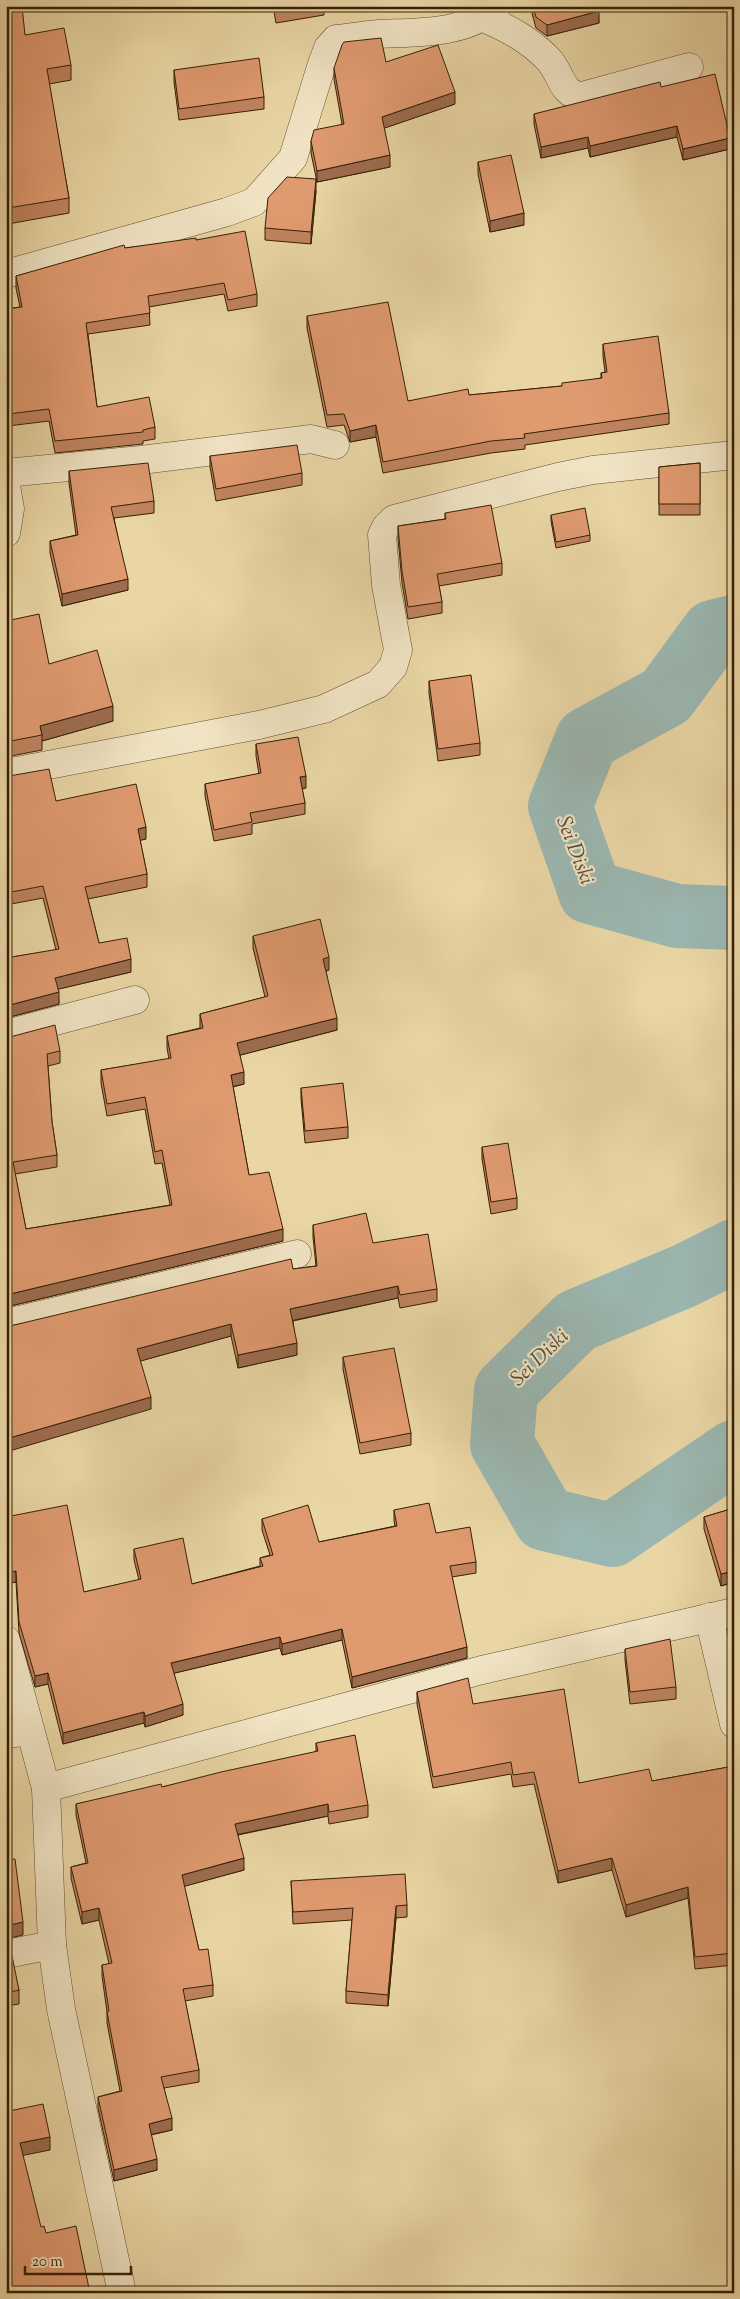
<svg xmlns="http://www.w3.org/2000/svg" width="740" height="2299" font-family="'Sorts Mill Goudy',serif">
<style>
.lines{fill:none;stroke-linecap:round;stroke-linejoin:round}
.river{stroke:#9bb7b1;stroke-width:64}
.minor-casing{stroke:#624e2d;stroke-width:29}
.minor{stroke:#f1e4c4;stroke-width:28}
.wall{fill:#c18460;stroke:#352005}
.shaded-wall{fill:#9d6c4e;stroke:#352005}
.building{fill:#e09a70;stroke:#352005}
.labels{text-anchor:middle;stroke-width:4.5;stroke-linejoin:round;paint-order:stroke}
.water-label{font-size:21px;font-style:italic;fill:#544d39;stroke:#f1e4c4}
</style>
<rect width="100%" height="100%" fill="#ead6a5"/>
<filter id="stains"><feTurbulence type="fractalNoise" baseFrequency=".004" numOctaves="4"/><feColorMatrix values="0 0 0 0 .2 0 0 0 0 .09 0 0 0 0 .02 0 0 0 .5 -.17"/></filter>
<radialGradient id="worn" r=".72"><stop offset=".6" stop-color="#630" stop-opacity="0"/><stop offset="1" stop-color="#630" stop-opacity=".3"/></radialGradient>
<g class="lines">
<g class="river">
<path d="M734,627L713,632L666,696L587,739L560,806L590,892L677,916L734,918"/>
<path d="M734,1251L684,1276L576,1321L506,1390L502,1444L545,1519L612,1535L734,1452"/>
</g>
<g class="minor-casing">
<g id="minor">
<path d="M484,18C509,29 530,40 549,60C561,73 562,96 582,96L689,67"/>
<path d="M6,274L227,212L254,202L293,158L322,64L328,48L336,39C350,38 364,35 379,34C419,32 465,35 497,6"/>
<path d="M6,473L141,460L311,439L335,445"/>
<path d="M6,486L10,509L6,533"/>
<path d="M6,773L259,725L324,709L378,684L393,667L398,650L386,585L382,535L386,527L394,519L558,477L593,470L734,455"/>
<path d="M6,1034L135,1000"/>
<path d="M6,1323L297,1254"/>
<path d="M709,1617L734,1724"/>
<path d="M6,1640L46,1788L52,1945L61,2009L122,2293"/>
<path d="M6,1734L29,1731"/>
<path d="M46,1788L482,1670L734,1612"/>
<path d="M6,1954L52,1945"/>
</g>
</g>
<use href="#minor" class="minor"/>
</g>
<g class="wall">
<path d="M6,6L25,35L71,65V80L49,84L69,198V213L8,224L6,213Z"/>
<path d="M273,6H324V15L276,23Z"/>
<path d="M530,6H598L599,23L547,36L536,28Z"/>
<path d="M386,62L455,104L384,128L390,167L317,182L311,153V141L342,124L334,79V68Z"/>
<path d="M174,70L264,97V109L179,120L174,82Z"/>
<path d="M661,87L730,149L683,160L677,137L590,157L588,148L541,158L534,124V114Z"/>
<path d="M478,162L524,225L490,232L478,174Z"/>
<path d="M316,191L311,244L265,240V228Z"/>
<path d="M196,240L257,294V306L228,311L224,294L149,307L150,325L88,334L97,407L155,427V439L143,441V444L55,453L49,421L8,426L6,413V309L20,307L16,288V276L125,248Z"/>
<path d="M307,316L408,401L562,386L601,378V373L605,372L603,356V344L669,413V424L525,445V449L491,453L383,473L376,437L350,442L344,425L327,427L307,328Z"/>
<path d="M210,456L302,473V485L216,501L210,467Z"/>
<path d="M700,463V515H659V467Z"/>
<path d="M69,471L154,501V513L114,518L128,590L62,606L50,553V541L76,535L69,483Z"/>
<path d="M445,513L502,563V575L439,586L442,602V613L408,619L402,583L398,538V526L445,519Z"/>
<path d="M551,515L590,535V541L556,548L551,521Z"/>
<path d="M6,621L49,664L113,721L42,741V750L11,756L6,738Z"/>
<path d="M429,681L480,743V755L438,761L429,693Z"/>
<path d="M256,744L306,788L302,789L305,803V814L252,824V834L214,841L205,796V784L259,774L256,756Z"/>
<path d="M6,776L56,801L146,839L140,840L147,874V887L88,899L99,943L131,972L58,989L59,1004L6,1018V958L56,950L43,898L6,905Z"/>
<path d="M253,936L329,970L326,971L337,1030L240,1055L244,1084L233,1087L249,1175L283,1241L6,1307V1037L60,1051V1063L48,1066L52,1122L57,1155V1167L15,1174L26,1229L170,1205L162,1163L155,1164L145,1109L107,1116L101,1083V1070L169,1059L167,1048V1036L200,1028V1014L265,997L253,948Z"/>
<path d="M301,1088L348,1127V1138L305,1143L301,1099Z"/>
<path d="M482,1147L517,1198V1209L491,1214L482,1159Z"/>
<path d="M313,1225L373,1243L437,1289V1301L400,1308L398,1298L293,1321L297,1355L238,1368L231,1336L140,1361L151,1409L10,1326L293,1269L316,1266L313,1237Z"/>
<path d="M343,1357L411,1433V1445L360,1454L343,1369Z"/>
<path d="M734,1508V1582L721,1586L704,1529V1517Z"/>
<path d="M394,1510L436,1533L476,1562V1573L452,1577L467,1658L352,1688L342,1640L282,1655L280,1648L174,1673L183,1715L145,1727L144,1723L63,1744L48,1684L35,1687L19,1633L16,1582L10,1583L6,1566V1517L84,1592L139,1580L134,1560V1549L192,1584L260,1566V1558L270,1555L262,1530V1519L319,1542L395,1526L394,1521Z"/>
<path d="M734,1625V1654L730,1638V1626Z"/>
<path d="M625,1649L676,1687V1699L630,1704L625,1660Z"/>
<path d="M417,1692L473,1704L579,1783L652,1781L734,1766V1965L695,1969L688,1898L626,1917L612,1870L558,1883L534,1784L513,1787L511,1774L433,1788L417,1704Z"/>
<path d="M316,1743L368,1805V1817L329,1824L328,1816L238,1835L244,1870L184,1886L199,1950L213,1985V1996L185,2001L199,2070V2082L164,2088L172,2130L151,2135L157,2170L114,2181L98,2108V2097L120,2091L107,2023V2012L102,1976V1965L109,1964L99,1920L82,1924L71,1878V1867L86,1863L76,1815V1804L162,1787L316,1752Z"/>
<path d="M291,1881L407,1905V1917L396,1918L388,2006L346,2003V1991L352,1920L293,1924Z"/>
<path d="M6,1956L19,1990V2004L6,2006Z"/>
</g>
<g class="shaded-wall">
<path d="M599,11V23L547,36V25Z"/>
<path d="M455,92V104L382,129V117Z"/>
<path d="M677,126V137L590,157V146Z"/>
<path d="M588,137V148L541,158V147Z"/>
<path d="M730,138V149L683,160V149Z"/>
<path d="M390,155V167L317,182V171Z"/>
<path d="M316,179V191L311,244V232Z"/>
<path d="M524,213V225L490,232V221Z"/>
<path d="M376,425V437L350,442V431Z"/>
<path d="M128,579V590L62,606V594Z"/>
<path d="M113,706V721L42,741V735L40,726Z"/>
<path d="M306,776V788L300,789V777Z"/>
<path d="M146,827V839L138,841V829Z"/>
<path d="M329,957V970L323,971V959Z"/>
<path d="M131,959V972L55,990V978Z"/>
<path d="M59,992V1004L6,1018V1006Z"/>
<path d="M337,1018V1030L237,1056V1043Z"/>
<path d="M244,1072V1084L231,1087V1075Z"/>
<path d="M283,1229V1241L6,1307V1295Z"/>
<path d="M398,1286V1298L290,1321V1309Z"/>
<path d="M231,1324V1336L137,1362V1349Z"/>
<path d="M297,1343V1355L238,1368V1355Z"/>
<path d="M151,1397V1409L6,1452V1439Z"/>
<path d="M16,1571V1582L10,1583V1572Z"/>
<path d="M734,1571V1582L721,1586V1574Z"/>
<path d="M342,1629V1640L282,1655V1644Z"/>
<path d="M280,1637V1648L171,1674V1663Z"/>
<path d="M467,1647V1658L352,1688V1677Z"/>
<path d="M48,1673V1684L35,1687V1676Z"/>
<path d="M183,1704V1715L145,1727V1716Z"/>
<path d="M144,1712V1723L63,1744V1733Z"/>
<path d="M328,1804V1816L235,1835V1824Z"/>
<path d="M244,1858V1870L182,1887V1875Z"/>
<path d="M612,1858V1870L558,1883V1871Z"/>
<path d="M688,1887V1898L626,1917V1905Z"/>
<path d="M396,1906V1918L388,2006V1995Z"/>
<path d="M99,1908V1920L82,1924V1912Z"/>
<path d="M23,1922V1935L6,1939V1926Z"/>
<path d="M172,2118V2130L149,2135V2124Z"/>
<path d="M50,2137V2150L20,2156V2143Z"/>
<path d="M157,2159V2170L114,2181V2170Z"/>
</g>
<g class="building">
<path d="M6,6H22L25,35L64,28L71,65L47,69L69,198L8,208L6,198Z"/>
<path d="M275,6H307L276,12Z"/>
<path d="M533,6H598L599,11L547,25L536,17Z"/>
<path d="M381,38L386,62L438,45L455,92L382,117L390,155L317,171L311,141L314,130L344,124L334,68L342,45L344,42Z"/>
<path d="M259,58L264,97L179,109L174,70Z"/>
<path d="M715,74L730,138L683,149L677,126L590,146L588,137L541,147L534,114L660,82L661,87Z"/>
<path d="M511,155L524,213L490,221L478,162Z"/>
<path d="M287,177L316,179L311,232L265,228L268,198Z"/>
<path d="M245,231L257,294L228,300L224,283L148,296L150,313L86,323L97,407L149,397L155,427L143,430V432L55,441L49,409L8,414L6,401V309L22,307L16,276L124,245L125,248L196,238V240Z"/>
<path d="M388,302L408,401L468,389L469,395L562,386V383L602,378L601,373L607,372L603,344L658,336L669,413L524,434L525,438L491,441L383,462L376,425L350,431L344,414L327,415L307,316Z"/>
<path d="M297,445L302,473L216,489L210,456Z"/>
<path d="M148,463L154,501L111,507L128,579L62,594L50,541L78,535L69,471Z"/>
<path d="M700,463V504H659V467Z"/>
<path d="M491,505L502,563L437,574L442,602L408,607L402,571L398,526L446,519L445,513Z"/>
<path d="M585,508L590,535L556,542L551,515Z"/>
<path d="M39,614L49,664L97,650L113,706L40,726L42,735L11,741L6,723V621Z"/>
<path d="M471,675L480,743L438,749L429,681Z"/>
<path d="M298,737L306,776L300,777L305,803L250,813L252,822L214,830L205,784L261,773L256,744Z"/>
<path d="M49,769L56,801L136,784L146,827L138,829L147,874L85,887L99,943L127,938L131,959L55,978L59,992L6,1006V958L59,949L43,886L6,893V776H9Z"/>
<path d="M320,919L329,957L323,959L337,1018L237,1043L244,1072L231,1075L249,1175L269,1172L283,1229L6,1295V1037H10L55,1025L60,1051L47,1054L52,1122L57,1155L13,1162L26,1229L172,1205L162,1150L155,1152L145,1097L107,1104L101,1070L171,1058L167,1036L203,1028L200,1014L268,996L253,936Z"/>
<path d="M343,1083L348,1127L305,1131L301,1088Z"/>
<path d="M508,1143L517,1198L491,1202L482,1147Z"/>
<path d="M366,1213L373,1243L428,1234L437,1289L400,1295L398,1286L290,1309L297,1343L238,1355L231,1324L137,1349L151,1397L6,1439V1326H10L291,1259L293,1269L317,1266L313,1225Z"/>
<path d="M394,1348L411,1433L360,1443L343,1357Z"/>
<path d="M429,1503L436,1533L470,1527L476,1562L450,1566L467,1647L352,1677L342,1629L282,1644L280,1637L171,1663L183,1704L145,1716L144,1712L63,1733L48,1673L35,1676L19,1622L16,1571L10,1572L6,1555V1517L67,1505L84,1592L141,1579L134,1549L183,1538L192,1584L263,1566L260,1558L273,1555L262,1519L308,1505L319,1542L397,1526L394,1510Z"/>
<path d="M734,1508V1571L721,1574L704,1517Z"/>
<path d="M734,1625V1642L730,1626Z"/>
<path d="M670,1639L676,1687L630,1692L625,1649Z"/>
<path d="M468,1678L473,1704L564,1689L579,1783L649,1769L652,1781L734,1766V1953L695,1957L688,1887L626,1905L612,1858L558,1871L534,1772L513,1775L511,1762L433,1777L417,1692Z"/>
<path d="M355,1735L368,1805L329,1812L328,1804L235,1824L244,1858L182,1875L199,1950L208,1949L213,1985L183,1989L199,2070L161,2077L172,2118L149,2124L157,2159L114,2170L98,2097L122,2091L107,2012L109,2011L102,1965L112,1963L99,1908L82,1912L71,1867L88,1863L76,1804L161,1784L162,1787L221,1772L318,1751L316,1743Z"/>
<path d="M15,1859L23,1922L6,1926V1860Z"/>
<path d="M405,1874L407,1905L396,1906L388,1995L346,1991L353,1908L293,1912L291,1881Z"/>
<path d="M6,1956H12L19,1990L6,1993Z"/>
<path d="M6,2099L9,2111L43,2104L50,2137L20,2143L41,2227L44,2226L46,2233L76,2226L90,2293H6Z"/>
</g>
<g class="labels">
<g class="water-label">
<text transform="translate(576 850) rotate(69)" y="7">Sei Diski</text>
<text transform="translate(539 1357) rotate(-44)" y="7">Sei Diski</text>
</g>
</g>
<rect width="740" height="2299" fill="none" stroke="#ead6a5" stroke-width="25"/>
<rect x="8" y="8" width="725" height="2284" fill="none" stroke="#352005" stroke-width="2.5"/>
<rect x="12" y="12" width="715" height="2274" fill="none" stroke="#352005"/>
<path d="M25 2266v8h106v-8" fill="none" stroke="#352005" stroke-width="2.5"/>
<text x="32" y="2266" font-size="15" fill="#352005" stroke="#f1e4c4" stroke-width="4" paint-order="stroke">20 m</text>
<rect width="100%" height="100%" filter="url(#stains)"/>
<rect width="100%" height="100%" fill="url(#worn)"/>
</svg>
